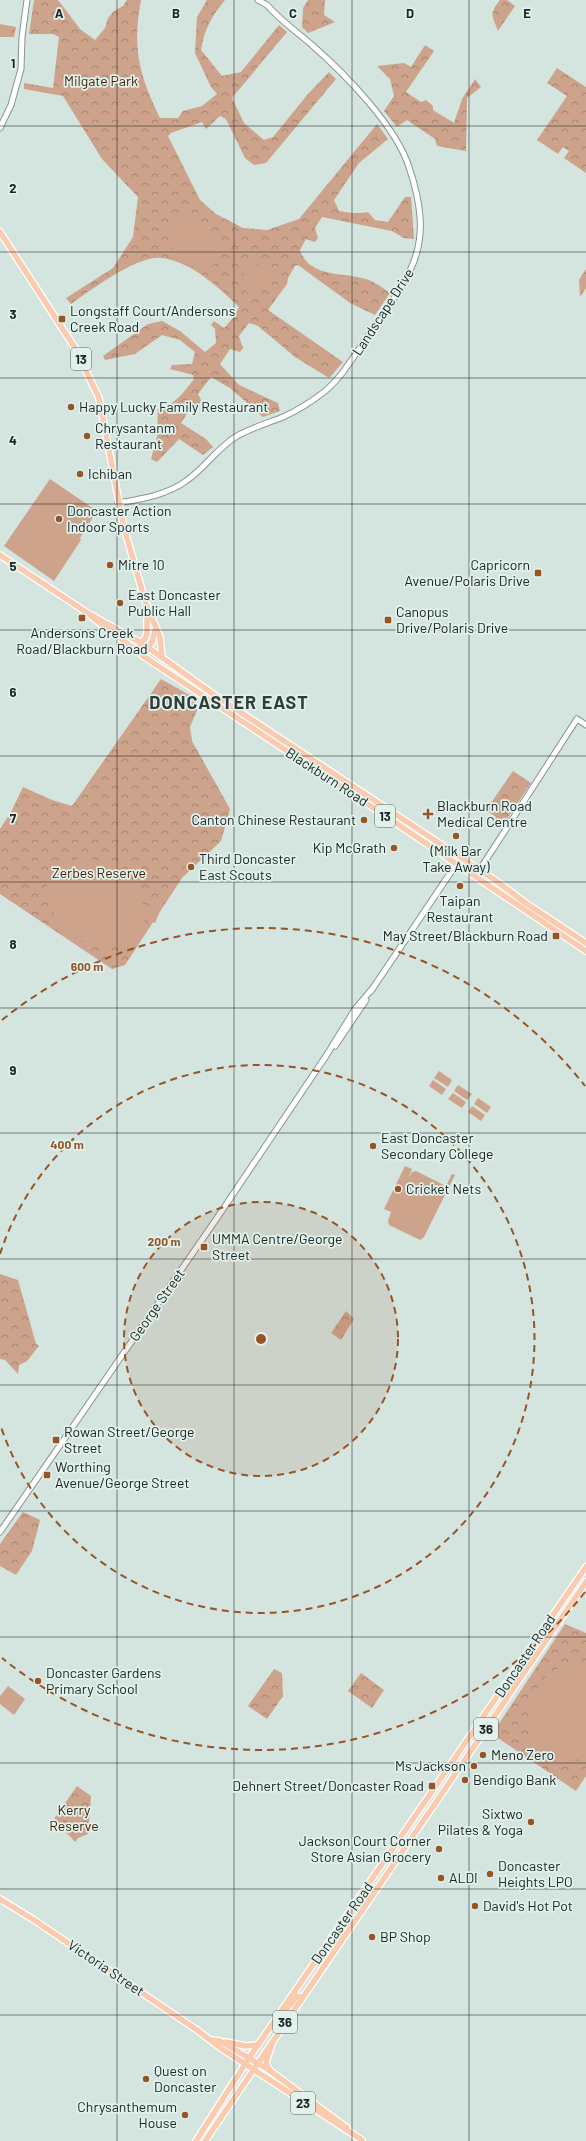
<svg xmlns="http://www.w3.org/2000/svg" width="586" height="2141" font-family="Barlow,sans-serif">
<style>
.forest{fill:url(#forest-crowns)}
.garden{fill:#cda38b}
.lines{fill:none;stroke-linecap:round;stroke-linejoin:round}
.secondary-casing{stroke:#879692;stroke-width:7}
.primary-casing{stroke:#fff;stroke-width:8}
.secondary{stroke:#fff;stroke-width:5}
.primary{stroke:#facbaf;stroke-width:5.5}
.grid{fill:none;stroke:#202624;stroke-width:1;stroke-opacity:0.55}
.ring{fill:none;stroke:#985426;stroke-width:2;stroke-dasharray:7 5}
.poi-dot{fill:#985426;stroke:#e1f1ec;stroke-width:1.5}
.labels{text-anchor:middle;stroke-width:3.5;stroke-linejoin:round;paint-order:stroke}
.shield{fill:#e1f1ec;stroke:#5a6360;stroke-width:1}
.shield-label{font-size:13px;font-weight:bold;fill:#202624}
.park-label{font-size:14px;fill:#481d00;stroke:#e1f1ec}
.poi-label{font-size:14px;fill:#202624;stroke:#e1f1ec;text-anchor:start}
.street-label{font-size:14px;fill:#202624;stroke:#e1f1ec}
.district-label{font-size:18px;font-weight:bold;letter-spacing:1px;fill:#2f3c38;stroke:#e1f1ec}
.grid-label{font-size:13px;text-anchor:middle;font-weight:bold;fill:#202624;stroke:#e1f1ec;stroke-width:3.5;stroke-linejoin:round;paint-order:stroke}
.centre{fill:#985426;stroke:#e1f1ec;stroke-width:2}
.ring-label{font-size:12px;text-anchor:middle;font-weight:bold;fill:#985426;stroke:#e1f1ec;stroke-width:3.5;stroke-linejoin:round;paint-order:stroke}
</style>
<defs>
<pattern id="forest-crowns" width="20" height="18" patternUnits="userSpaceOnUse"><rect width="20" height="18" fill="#cda38b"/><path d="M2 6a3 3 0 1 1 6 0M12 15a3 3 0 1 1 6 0" fill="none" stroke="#a68571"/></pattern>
</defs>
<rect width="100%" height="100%" fill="#d4e4df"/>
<g class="forest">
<path d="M34,0H58L80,29L95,40L105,28L108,18L114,11L123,6L127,0H141C132,49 139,74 160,118H178L183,111L202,106L217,94L211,87L195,53L197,17L207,0H225C212,16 204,29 201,50L222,76L241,72L279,25L287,32L232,98L244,123L264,140L273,137L308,94L329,72L336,79L266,163L254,165L245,158L226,119L220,116L206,129L202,122L171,133L168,136L200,200L216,214L243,228L267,230L299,219L377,124L388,139L359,163L334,200L339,211C349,213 359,214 368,212L375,220L388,222L405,197H411L414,239L404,238L392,231L322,217L315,228L318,238L315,242L306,239L300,250C309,278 343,272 366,279C375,282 383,288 390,293L375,315L350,303L298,265L295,266L288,278L287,284L268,310L343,362L329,378L295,357L258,326L249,323L239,336L243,348L240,352L230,349L220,364L239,385L278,403L280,411L263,417L230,388L211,377L198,394L201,400L199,405L190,409L181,423L206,439L213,447L203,455L179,439L157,462L151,459L157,437L158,409C174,406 184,392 194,379L193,375L170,369L172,365L192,364L195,352L180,340L162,335L135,354L105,360L103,356L148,324L162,321L180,331L205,352L216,343L215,329L211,325L214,321L224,328L233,318L239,307C218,287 193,263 163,258C138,254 91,290 71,304L66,298L113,268L133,237L138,197L102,159L63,96L24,89V83L53,88L59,37L53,34H29Z"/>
<path d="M308,0H325L324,15L335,22L308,33L302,27L303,8Z"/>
<path d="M500,0H507L515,6L498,31C492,15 489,14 500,0Z"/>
<path d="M0,24L16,27L14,37H0Z"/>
<path d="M425,45L434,51L406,92L421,102L426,100L433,106V110L454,123L462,99L475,79L481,87L467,98L466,151L437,146L435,139L407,120L397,127L384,111L394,96L390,79L377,66L404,63L411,67Z"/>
<path d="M557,68L586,87V173L564,158L569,151L563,147L558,154L537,140L567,96L547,83Z"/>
<path d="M586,269V288L580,297L579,280Z"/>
<path d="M161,679L193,697L198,708L190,727L192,741L230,809L221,841L182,878L125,965L112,969L0,894V829L11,812L23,787L52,800L72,806Z"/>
<path d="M513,771L531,783L502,826L495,821L496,817L486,810Z"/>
<path d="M0,1274L18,1280L36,1344L39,1346L27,1361L19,1365L18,1374L5,1360L0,1359Z"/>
<path d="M346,1311L354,1319L341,1340L331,1333Z"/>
<path d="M23,1512L40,1520L32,1551L16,1575L0,1566V1544Z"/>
<path d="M565,1624L586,1633V1776L576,1791L492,1734Z"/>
<path d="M274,1669L282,1673L283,1696L267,1719L248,1706Z"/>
<path d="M361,1673L384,1690L372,1708L348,1691Z"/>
<path d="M77,1786L91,1796L88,1834L78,1838L75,1842L54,1819Z"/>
</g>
<g class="garden">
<path d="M187,212L200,220L220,246C216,291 173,260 167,235C172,225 177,217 187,212Z"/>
<path d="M251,261L270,273L255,298L246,292L249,286L239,281Z"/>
<path d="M50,479L97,511L80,538L81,540L54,581L4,546Z"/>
<path d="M77,859C91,858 103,861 115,869C137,882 161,921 132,941C82,975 3,875 77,859Z"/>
<path d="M158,896L165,899L155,923L147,920Z"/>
<path d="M439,1071L452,1080L448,1087L434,1078Z"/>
<path d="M433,1080L446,1089L442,1095L429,1086Z"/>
<path d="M458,1085L472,1094L467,1100L454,1091Z"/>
<path d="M453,1093L466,1102L462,1108L448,1099Z"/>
<path d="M478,1098L491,1107L487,1113L474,1104Z"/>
<path d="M472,1106L485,1115L481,1121L468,1112Z"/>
<path d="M405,1166L412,1169L408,1179L412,1172L416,1171L446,1186L452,1174L455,1175L424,1237L420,1240L389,1225L388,1221L391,1212L384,1209Z"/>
<path d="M574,1666L586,1668V1753C517,1810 504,1668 574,1666Z"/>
<path d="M8,1686L25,1699L14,1715L0,1704V1696Z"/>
</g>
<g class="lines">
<g class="secondary-casing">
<g id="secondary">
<path d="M0,128L11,105L21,69L22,37L27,0"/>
<path d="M118,503C141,499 167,495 186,481C205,468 217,448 237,436C251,428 268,423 283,417C296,411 308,404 320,395C340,381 353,357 367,337C412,273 436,248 409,167C396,126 345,74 312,45C297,32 280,20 267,5L258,0"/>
<path d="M475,877L577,719L586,725"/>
<path d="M371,991L461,857"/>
<path d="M335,1046L366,1000"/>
<path d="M0,1532L217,1218L326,1056L355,1009L372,989"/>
</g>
</g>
<g class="primary-casing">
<g id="primary">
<path d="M0,232L75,348L99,398L124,528L146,604L160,637L162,658"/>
<path d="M0,555L89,614L143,644L213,694L495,880L527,904L586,943"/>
<path d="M92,617L149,660L363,801L586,951"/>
<path d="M138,652L147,634V606"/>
<path d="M143,656L152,642L156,627"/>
<path d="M0,1899L34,1920L197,2030L222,2049L362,2140"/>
<path d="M279,2018L297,1996L302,1998"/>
<path d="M211,2040L220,2041L269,2070L347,2128"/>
<path d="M226,2042L246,2046L258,2045"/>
<path d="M269,2070L266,2062L272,2044"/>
<path d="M196,2141L249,2058L586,1567"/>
<path d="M205,2141L586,1582"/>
</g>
</g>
<use href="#secondary" class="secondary"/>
<use href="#primary" class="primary"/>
</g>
<path class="grid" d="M117,0V2141M234,0V2141M352,0V2141M469,0V2141M0,126H586M0,252H586M0,378H586M0,504H586M0,630H586M0,756H586M0,882H586M0,1008H586M0,1133H586M0,1259H586M0,1385H586M0,1511H586M0,1637H586M0,1763H586M0,1889H586M0,2015H586"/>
<circle cx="261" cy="1339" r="137" fill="#985426" fill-opacity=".12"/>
<g class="ring">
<circle cx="261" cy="1339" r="137"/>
<path d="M0 1254A274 274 0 1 1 0 1424"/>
<path d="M585 1592A411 411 0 0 1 2 1658M2 1020A411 411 0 0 1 585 1086"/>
</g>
<g class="poi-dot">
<rect x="58" y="315" width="8" height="8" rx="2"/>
<circle cx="71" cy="407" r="4"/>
<circle cx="87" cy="436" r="4"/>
<circle cx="80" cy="474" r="4"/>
<circle cx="59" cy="519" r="4"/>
<circle cx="110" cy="565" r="4"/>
<rect x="534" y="569" width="8" height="8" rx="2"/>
<circle cx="120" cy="603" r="4"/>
<rect x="78" y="614" width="8" height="8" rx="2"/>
<rect x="384" y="616" width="8" height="8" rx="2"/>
<path d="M426 808h4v4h4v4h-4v4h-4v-4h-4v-4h4z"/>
<circle cx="364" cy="820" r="4"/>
<circle cx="456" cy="836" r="4"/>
<circle cx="394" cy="848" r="4"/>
<circle cx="191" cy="867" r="4"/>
<circle cx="460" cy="886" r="4"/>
<rect x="552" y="932" width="8" height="8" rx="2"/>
<circle cx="373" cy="1146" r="4"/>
<circle cx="398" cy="1189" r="4"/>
<rect x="200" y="1243" width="8" height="8" rx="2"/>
<rect x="52" y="1436" width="8" height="8" rx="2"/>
<rect x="43" y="1471" width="8" height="8" rx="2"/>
<circle cx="38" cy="1681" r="4"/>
<circle cx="483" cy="1755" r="4"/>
<circle cx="474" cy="1766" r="4"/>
<circle cx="465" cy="1780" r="4"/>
<rect x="428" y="1782" width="8" height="8" rx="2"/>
<circle cx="531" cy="1822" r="4"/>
<circle cx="439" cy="1849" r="4"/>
<circle cx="490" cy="1874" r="4"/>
<circle cx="441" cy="1878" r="4"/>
<circle cx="475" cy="1906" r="4"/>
<circle cx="372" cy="1937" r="4"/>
<circle cx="146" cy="2079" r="4"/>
<circle cx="185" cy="2115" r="4"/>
</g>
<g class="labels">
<g class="shield">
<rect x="71" y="348" width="20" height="22" rx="3"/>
<rect x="375" y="805" width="20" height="22" rx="3"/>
<rect x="474" y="1718" width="24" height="22" rx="3"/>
<rect x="273" y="2011" width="24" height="22" rx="3"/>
<rect x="291" y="2092" width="24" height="22" rx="3"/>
</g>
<g class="shield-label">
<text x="81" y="364">13</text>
<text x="385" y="821">13</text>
<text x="486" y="1734">36</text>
<text x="285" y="2027">36</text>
<text x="303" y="2108">23</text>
</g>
<g class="park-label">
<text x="101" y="86">Milgate Park</text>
<text x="99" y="878">Zerbes Reserve</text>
<text x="74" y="1815">Kerry<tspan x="74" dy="16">Reserve</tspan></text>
</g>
<g class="poi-label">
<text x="70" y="316">Longstaff Court/Andersons<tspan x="70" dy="16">Creek Road</tspan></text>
<text x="79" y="412">Happy Lucky Family Restaurant</text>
<text x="95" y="433">Chrysantanm<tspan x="95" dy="16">Restaurant</tspan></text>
<text x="88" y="479">Ichiban</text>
<text x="67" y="516">Doncaster Action<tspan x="67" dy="16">Indoor Sports</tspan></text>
<text x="118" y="570">Mitre 10</text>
<text x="530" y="570" text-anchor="end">Capricorn<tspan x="530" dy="16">Avenue/Polaris Drive</tspan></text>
<text x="128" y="600">East Doncaster<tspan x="128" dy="16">Public Hall</tspan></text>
<text x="396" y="617">Canopus<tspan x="396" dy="16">Drive/Polaris Drive</tspan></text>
<text x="82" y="638" text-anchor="middle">Andersons Creek<tspan x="82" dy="16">Road/Blackburn Road</tspan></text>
<text x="437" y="811">Blackburn Road<tspan x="437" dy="16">Medical Centre</tspan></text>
<text x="356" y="825" text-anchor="end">Canton Chinese Restaurant</text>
<text x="386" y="853" text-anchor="end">Kip McGrath</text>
<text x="456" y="856" text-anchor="middle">(Milk Bar<tspan x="456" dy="16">Take Away)</tspan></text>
<text x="199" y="864">Third Doncaster<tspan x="199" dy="16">East Scouts</tspan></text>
<text x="460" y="906" text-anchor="middle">Taipan<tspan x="460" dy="16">Restaurant</tspan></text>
<text x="548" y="941" text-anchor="end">May Street/Blackburn Road</text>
<text x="381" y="1143">East Doncaster<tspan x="381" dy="16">Secondary College</tspan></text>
<text x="406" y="1194">Cricket Nets</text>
<text x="212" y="1244">UMMA Centre/George<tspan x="212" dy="16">Street</tspan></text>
<text x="64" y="1437">Rowan Street/George<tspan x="64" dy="16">Street</tspan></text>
<text x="55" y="1472">Worthing<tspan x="55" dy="16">Avenue/George Street</tspan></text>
<text x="46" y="1678">Doncaster Gardens<tspan x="46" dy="16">Primary School</tspan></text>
<text x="491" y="1760">Meno Zero</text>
<text x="466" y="1771" text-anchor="end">Ms Jackson</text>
<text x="473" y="1785">Bendigo Bank</text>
<text x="424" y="1791" text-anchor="end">Dehnert Street/Doncaster Road</text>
<text x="523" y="1819" text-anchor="end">Sixtwo<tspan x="523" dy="16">Pilates &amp; Yoga</tspan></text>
<text x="431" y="1846" text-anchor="end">Jackson Court Corner<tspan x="431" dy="16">Store Asian Grocery</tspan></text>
<text x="498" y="1871">Doncaster<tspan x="498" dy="16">Heights LPO</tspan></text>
<text x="449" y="1883">ALDI</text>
<text x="483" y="1911">David's Hot Pot</text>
<text x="380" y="1942">BP Shop</text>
<text x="154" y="2076">Quest on<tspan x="154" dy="16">Doncaster</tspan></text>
<text x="177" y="2112" text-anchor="end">Chrysanthemum<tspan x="177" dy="16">House</tspan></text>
</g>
<g class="street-label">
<text transform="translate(383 312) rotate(-57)" y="5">Landscape Drive</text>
<text transform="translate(327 777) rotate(33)" y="5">Blackburn Road</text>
<text transform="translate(157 1305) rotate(-55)" y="5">George Street</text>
<text transform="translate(525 1656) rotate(-56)" y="5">Doncaster Road</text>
<text transform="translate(342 1923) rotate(-55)" y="5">Doncaster Road</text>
<text transform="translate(106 1968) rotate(34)" y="5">Victoria Street</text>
</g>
<g class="district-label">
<text x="229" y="709">DONCASTER EAST</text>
</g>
</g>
<g class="grid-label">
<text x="59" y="18">A</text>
<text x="176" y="18">B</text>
<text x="293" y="18">C</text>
<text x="410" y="18">D</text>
<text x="527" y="18">E</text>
<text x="13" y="68">1</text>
<text x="13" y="193">2</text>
<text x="13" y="319">3</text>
<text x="13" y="445">4</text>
<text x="13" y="571">5</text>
<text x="13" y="697">6</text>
<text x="13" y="823">7</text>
<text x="13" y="949">8</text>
<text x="13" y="1075">9</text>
</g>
<circle cx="261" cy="1339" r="6" class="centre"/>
<g class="ring-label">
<text x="87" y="971">600 m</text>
<text x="67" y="1149">400 m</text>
<text x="164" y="1246">200 m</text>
</g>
</svg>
